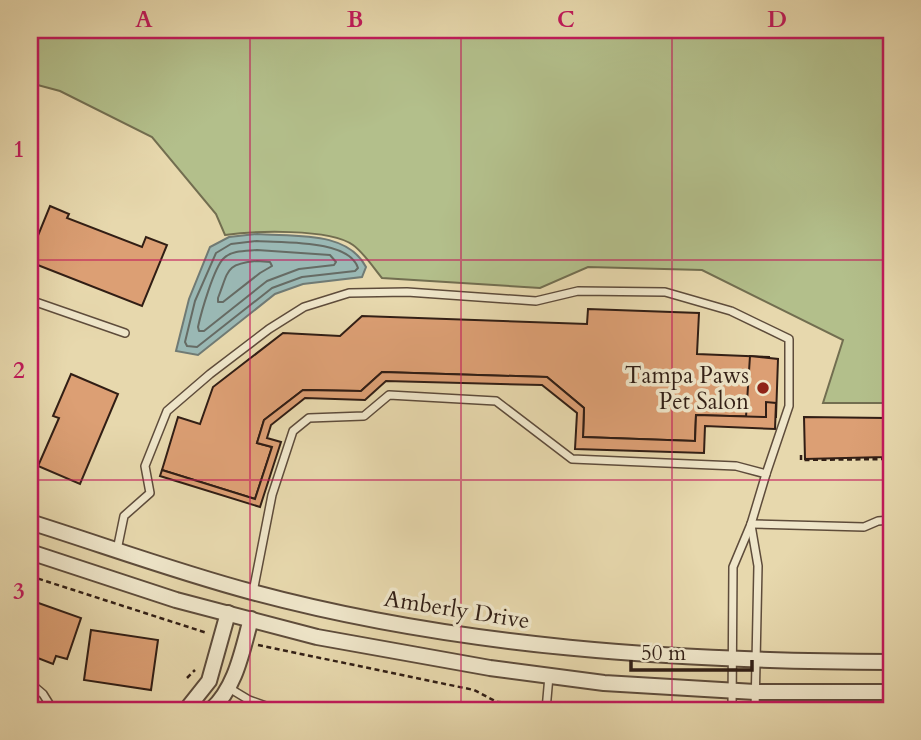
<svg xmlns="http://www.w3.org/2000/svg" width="921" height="740" font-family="Cardo,serif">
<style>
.green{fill:#b3bf8b;stroke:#726e50;stroke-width:2}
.water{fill:#9ab8b4;stroke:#707a74;stroke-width:2}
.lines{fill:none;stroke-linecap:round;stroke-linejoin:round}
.shore{stroke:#666b64;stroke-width:2}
.building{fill:#dc9f74;stroke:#311e15;stroke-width:2}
.lane-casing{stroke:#5e4c3b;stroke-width:10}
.street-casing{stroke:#5e4c3b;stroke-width:18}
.path{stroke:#311e15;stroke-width:2.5;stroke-dasharray:5 3.5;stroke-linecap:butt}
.lane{stroke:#efe6ca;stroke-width:7}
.street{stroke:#efe6ca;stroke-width:14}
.grid{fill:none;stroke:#c2185b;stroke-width:2;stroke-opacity:0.55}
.poi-dot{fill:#8f2418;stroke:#efe6ca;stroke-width:2.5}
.labels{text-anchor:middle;stroke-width:7;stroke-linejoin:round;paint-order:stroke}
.poi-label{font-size:23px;fill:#311e15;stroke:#efe6ca;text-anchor:end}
.street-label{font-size:23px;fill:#311e15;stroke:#efe6ca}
.neatline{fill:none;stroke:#c2185b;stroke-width:2.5}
.grid-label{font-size:23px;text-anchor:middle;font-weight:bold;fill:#c2185b}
</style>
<rect width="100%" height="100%" fill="#e7d8ad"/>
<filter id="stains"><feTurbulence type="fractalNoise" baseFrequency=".00286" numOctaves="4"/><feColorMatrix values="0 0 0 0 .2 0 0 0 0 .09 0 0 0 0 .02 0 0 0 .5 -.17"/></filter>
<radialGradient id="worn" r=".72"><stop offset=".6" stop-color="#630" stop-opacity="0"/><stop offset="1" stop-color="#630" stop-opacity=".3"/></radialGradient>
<path class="green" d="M30,30H891V403H823L843,340L702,270L588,267L540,288L382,278C373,267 364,253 353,245C329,228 254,231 225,235L216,214L152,137L60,91L30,83Z"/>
<path class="water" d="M257,234C293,237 347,230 366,267L362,277L303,284L275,294L198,355L176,351L189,299L210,247L229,237Z"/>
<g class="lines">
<g class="shore">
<path d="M257,241C282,243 349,239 358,268L355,271L302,277L272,288L197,347L187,346L185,342L195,301L216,253L231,244Z"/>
<path d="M257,250L330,255L336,262L334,265L299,269L267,281L204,331H199L198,327C201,313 214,267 224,258C232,250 247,251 257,250Z"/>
<path d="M257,261L270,262L272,266L260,273L223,302H218V298C229,270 225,264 257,261Z"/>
</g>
</g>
<g class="building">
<path d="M30,166L35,168L32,176L37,177L30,200Z"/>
<path d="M50,206L69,214L67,218L142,247L146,237L167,245L142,306L30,262V255Z"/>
<path d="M588,309L699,313L697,354L769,357L766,417L696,415L695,441L583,437L584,408L547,377L382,372L361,391L303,390L264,420L257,443L272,447L255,499L162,470L178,417L200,424L213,387L283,333L340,336L362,316L587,324Z"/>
<path d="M750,356L778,359L776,417H746Z"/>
<path d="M382,372L547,377L584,408L583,437L695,441L696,415L766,417V402L776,403L775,429L705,426L704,453L575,449L577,413L542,385L386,381L365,400L305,398L271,425L267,438L281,442L260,507L160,476L162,470L255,499L272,447L257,443L264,420L303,390L361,391Z"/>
<path d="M71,374L118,394L80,484L38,466L59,418L53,416Z"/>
<path d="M804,417L886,418V457L805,459Z"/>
<path d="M30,600L81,618L67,659L56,656L53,664L30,655Z"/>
<path d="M91,630L158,640L151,690L84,680Z"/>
</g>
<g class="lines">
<g class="lane-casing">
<g id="lane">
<path d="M30,300L125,333"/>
<path d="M751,524L864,527L878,521L891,520"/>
<path d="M751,525L758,566L755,710"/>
<path d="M117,550L124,516L150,493L145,466L167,411L210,374L269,329L304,307L349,293L407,292L536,301L578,291L665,292L731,311L789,339V406L766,474"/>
<path d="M253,592L272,495L293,431L309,418L364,416L389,395L496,401L572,459L736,466L766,474L751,524L733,567L732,710"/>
<path d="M30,683L43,694L53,710"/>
<path d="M229,688L249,700L277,710"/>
<path d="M546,710L549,676"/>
</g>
</g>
<g class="street-casing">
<g id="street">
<path d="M30,522C103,545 177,572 252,592C460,648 677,661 891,662"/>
<path d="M30,552L176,600L317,637L490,668L604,683L755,692H891"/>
<path d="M186,710L209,681L228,613"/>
<path d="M211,710C236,687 242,651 251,619"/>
</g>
</g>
<g class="path">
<path d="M801,455V460L891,459"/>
<path d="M30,576L207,633"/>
<path d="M258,645L474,690L497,702L534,703"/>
<path d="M187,678L195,670"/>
<path d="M558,704L719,709"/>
</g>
<use href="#lane" class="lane"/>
<use href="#street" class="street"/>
</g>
<path class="grid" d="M250,30V710M461,30V710M672,30V710M30,260H891M30,480H891"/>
<circle class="poi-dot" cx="763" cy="388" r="7"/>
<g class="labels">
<g class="poi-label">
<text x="749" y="383">Tampa Paws<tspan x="749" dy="26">Pet Salon</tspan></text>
</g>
<g class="street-label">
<text transform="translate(457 609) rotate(9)" y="8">Amberly Drive</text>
</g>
</g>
<rect width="921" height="740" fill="none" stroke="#e7d8ad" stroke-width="77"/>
<path d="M631 660v10h121v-10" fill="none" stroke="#311e15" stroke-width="3.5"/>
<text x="641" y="660" font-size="21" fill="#311e15" stroke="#efe6ca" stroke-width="5" paint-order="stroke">50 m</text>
<rect x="38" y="38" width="845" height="664" class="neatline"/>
<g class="grid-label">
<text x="144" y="27">A</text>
<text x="355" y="27">B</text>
<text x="566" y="27">C</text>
<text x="777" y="27">D</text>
<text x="19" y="157">1</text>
<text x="19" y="378">2</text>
<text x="19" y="599">3</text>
</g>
<rect width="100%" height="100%" filter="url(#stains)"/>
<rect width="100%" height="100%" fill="url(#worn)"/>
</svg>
